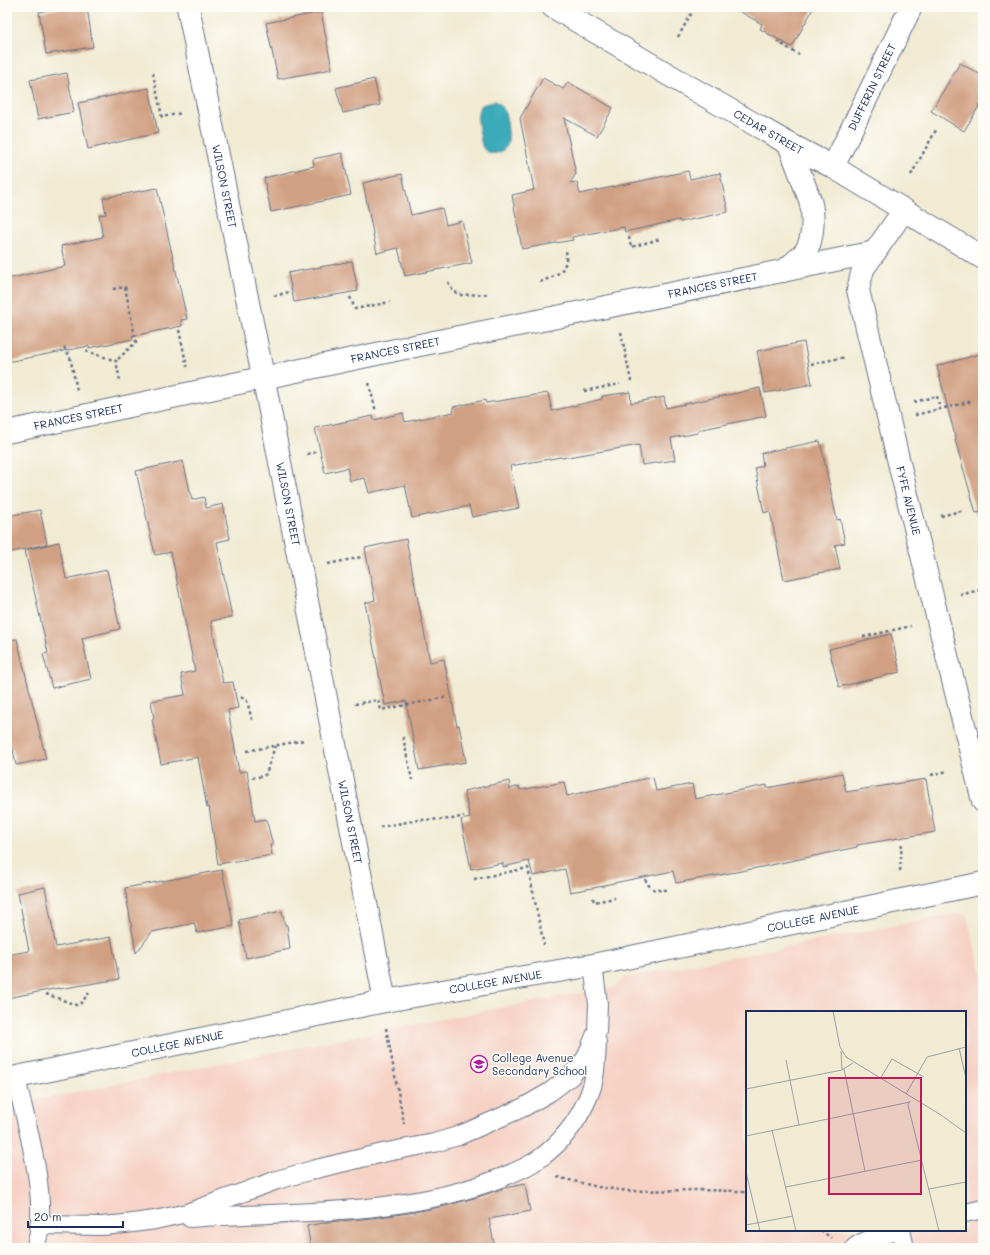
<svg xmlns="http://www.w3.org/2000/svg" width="990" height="1255" font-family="Mali,sans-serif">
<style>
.built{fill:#f6d2c4;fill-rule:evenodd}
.water{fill:#3baab9;stroke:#2b6c8c}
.building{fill:#d1a083}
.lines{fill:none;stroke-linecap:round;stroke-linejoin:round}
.service-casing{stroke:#667187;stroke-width:20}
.minor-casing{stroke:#667187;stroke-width:24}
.secondary-casing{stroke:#667187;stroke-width:24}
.path{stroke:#667187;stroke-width:2.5;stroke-dasharray:3 3;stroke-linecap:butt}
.service{stroke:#fff;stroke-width:18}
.minor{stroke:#fff;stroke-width:22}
.secondary{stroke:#fff;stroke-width:22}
.labels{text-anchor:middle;stroke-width:3.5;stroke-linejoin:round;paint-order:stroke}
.street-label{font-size:11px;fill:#1b2f5e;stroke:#fdfcf7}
.poi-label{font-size:11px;fill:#1b2f5e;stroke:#fdfcf7;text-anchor:start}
.inset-road{fill:none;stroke:#9ba0a4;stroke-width:1}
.view{fill:#c2185b;fill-opacity:0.15;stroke:#c2185b;stroke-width:2}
.inset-edge{fill:none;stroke:#1b2f5e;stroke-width:2}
</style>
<rect width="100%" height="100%" fill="#fdfcf7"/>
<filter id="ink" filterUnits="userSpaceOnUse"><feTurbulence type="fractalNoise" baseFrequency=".025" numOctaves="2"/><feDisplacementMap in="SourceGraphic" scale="8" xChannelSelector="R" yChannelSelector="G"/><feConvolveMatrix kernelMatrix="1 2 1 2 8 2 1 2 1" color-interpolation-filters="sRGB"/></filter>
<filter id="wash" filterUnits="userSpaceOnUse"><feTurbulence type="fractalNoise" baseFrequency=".012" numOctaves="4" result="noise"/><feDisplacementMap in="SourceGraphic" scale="16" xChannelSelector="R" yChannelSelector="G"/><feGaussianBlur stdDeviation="0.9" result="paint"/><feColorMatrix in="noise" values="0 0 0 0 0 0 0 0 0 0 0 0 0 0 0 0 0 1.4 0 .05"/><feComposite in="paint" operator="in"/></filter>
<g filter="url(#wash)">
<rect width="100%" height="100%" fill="#f1ebd3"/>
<path class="built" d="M959,914L967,915L983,980V1248H7V1106L375,1032L573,994L614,988L623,978L950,915ZM747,1012H965V1230H747Z"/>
<path class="water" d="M495,101C499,104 503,107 505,113C507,118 510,141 507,146C502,153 490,157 484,149C481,146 481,139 480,134C478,124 475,114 482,105Z"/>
<g id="blocks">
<g class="building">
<path d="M66,7H87L93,47L46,54L39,12Z"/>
<path d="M732,7H814L792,47L760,29L762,24Z"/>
<path d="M321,12L332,69L278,79L266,23Z"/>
<path d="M960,63L983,76V100L964,131L931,111Z"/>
<path d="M67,73L74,112L38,119L30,80Z"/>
<path d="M543,78L563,89L568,82L613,108L597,136L564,118L576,174L570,183L577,182L580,194L688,171L690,179L720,173L728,212L680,222L679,220L625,232L624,227L572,237L573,240L522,249L512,195L534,190L520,118Z"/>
<path d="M374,79L380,105L343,113L336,88Z"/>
<path d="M149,88L158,133L88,149L78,103Z"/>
<path d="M342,153L351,195L271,212L264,178L314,166L313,159Z"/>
<path d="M402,174L411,215L442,208L446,225L462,221L472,263L405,276L398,248L377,253L363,183Z"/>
<path d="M157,188L187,319L181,320L182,326L132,336L133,339L89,348V346L7,362V279L65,266L61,246L103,237L99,215L106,214L103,198Z"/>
<path d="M352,261L358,291L294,302L288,273Z"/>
<path d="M804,342L812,384L765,393L757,351Z"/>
<path d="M983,353V512L976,513L955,440H956L937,366Z"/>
<path d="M760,388L766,416L698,430V433L671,438L675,460L642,465L639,445L562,458L561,457L510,466L519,508L472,517L469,506L412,518L405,485L369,493L365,478L350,481L347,468L325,473L315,428L373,416L374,420L403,413L405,422L454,412L453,407L485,400L486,403L548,393L552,411L602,399V396L630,392L631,403L664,397L666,408Z"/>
<path d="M820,441L837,520L840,519L845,543L835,545L840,569L784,580L770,511L764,513L755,468L763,466L761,453Z"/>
<path d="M183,461L192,500L204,497L206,508L223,504L230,539L217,542L232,617L211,621L223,683L233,682L238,708L228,710L239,772L247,771L255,821L266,819L273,845H270L272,855L218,864L209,807L207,808L198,757L161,764L152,719H154L151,701L185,695L181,674L195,671L171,552L155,555L136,471Z"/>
<path d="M40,510L47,544L7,553V516Z"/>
<path d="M406,539L430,662L444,659L457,726L459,725L466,762L419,770L406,701L385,705L365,603L375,600L365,548Z"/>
<path d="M59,542L66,579L107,570L120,629L82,638L91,679L52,688L43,654L48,653L25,550Z"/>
<path d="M891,634L900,672L839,687L829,649Z"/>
<path d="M17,639L46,759L16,765L13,750L7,751V640Z"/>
<path d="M842,773L846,792L926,779L935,832L857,845V847L752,869L676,883L673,871L604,885V886L570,892L565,869L533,876L529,861L503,867V863L471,869L461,820L470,818L464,791L509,781L510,789L519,786L520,790L564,782L567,796L653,777L656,791L692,784L695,799L767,785V788Z"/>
<path d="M222,870L234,926L197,933L194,923L152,932L136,953L125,888Z"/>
<path d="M45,887L56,947L111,937L119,979L59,989V988L7,998V955L29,951L18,893Z"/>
<path d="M282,911L285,925H287L290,949L246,958L239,920Z"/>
<path d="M525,1184L530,1211L489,1219L495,1248H311L307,1226L328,1222L372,1218L409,1213L446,1206L481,1196L504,1188Z"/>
</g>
</g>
</g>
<g filter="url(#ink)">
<use href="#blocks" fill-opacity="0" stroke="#667187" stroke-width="1"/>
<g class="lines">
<g class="service-casing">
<g id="service">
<path d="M16,1078C26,1124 51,1203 35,1248"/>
<path d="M965,1213L983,1209"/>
<path d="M190,1218C286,1211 385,1216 478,1186C499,1179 521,1171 539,1159C561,1143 579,1120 589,1095C596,1078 596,1060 597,1042"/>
<path d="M39,1225L102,1226L125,1224L155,1220L187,1213L277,1180L316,1169L387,1152L434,1143L458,1136L497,1119L524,1107L550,1092L571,1076L586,1058L597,1031L598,1004L593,965"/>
<path d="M901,1230L905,1248"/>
<path d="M854,1248C862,1240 888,1234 899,1230"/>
</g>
</g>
<g class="minor-casing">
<g id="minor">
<path id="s1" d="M188,7L268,401L385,1001"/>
<path id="s2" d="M833,167L911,7"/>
<path id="s3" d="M904,210L863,269L858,290L901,471L983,801"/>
<path d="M784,271C791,265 799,259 805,252C814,240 814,214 810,200L789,144"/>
<path id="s4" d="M7,432L400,349L875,252"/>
<path id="s5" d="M7,1079L385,1001L593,965L983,883"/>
</g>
</g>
<g class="secondary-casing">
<g id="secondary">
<path id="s6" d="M553,7L681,82L789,144L833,167L983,258"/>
</g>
</g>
<g class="path">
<path d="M633,10L635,7"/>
<path d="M678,37L695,7"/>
<path d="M777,41L799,55"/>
<path d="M153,73L162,117L182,113"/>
<path d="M911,175L936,130"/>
<path d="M629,237L631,247L660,239"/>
<path d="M448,282L453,291L461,295L489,294"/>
<path d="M540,282C560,274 568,271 566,248"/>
<path d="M113,289L125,287L136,342L116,361"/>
<path d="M274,296L289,292"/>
<path d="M350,297L355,309L390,302"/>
<path d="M179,330L187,367"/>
<path d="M621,332L631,381"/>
<path d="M64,347L70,357L77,390"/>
<path d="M86,351L116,361L120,381"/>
<path d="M811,364L846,357"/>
<path d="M7,374H10L8,365"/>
<path d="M369,383L376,412"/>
<path d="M584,391L620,384"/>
<path d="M914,402L937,396L940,409"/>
<path d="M915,415L973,401"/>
<path d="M307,454L316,452"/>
<path d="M941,516L964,510"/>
<path d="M328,564L362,557"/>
<path d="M960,595L983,589"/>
<path d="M863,637L911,626"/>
<path d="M241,697L247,701L252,720"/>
<path d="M355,704L378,700L381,710L447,697"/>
<path d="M403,737L412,780"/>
<path d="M247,751L305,740"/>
<path d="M931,775L948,771"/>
<path d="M252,778L263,776L266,774L275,746"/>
<path d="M380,827L418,820L453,819L464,816"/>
<path d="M900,871L902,842"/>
<path d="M474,879L528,868L544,945"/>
<path d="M645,879C651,892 657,890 669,890"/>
<path d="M593,898L594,902L615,898"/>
<path d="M46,994L76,1005L81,1003L89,993"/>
<path d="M386,1028L404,1124"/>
<path d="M557,1177L598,1187L629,1191L697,1190L739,1191L747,1193"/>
<path d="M821,1230L831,1238"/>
</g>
<use href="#service" class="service"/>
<use href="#minor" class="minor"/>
<use href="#secondary" class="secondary"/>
</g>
</g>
<defs>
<g id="school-ring" transform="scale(0.9)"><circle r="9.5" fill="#fdfcf7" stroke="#b5179e" stroke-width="1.5"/><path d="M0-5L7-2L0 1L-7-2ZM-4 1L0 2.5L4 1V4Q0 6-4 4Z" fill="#b5179e"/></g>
</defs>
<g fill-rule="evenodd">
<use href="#school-ring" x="479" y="1064"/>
</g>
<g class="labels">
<g class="street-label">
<text dy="4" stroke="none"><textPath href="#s2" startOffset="89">DUFFERIN STREET</textPath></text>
<text dy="4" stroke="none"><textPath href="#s6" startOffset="249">CEDAR STREET</textPath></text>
<text dy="4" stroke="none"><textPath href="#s1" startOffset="183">WILSON STREET</textPath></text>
<text dy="4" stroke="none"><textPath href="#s4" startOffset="721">FRANCES STREET</textPath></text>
<text dy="4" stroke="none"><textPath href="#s4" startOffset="397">FRANCES STREET</textPath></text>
<text dy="4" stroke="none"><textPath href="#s4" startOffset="73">FRANCES STREET</textPath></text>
<text dy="4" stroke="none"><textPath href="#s3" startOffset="310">FYFE AVENUE</textPath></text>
<text dy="4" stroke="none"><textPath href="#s1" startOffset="507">WILSON STREET</textPath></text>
<text dy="4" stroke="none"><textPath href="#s1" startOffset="831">WILSON STREET</textPath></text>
<text dy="4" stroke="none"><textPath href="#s5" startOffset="822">COLLEGE AVENUE</textPath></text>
<text dy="4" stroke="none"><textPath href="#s5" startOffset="498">COLLEGE AVENUE</textPath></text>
<text dy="4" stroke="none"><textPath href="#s5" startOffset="174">COLLEGE AVENUE</textPath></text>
</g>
<g class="poi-label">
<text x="492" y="1062">College Avenue<tspan x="492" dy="13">Secondary School</tspan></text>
</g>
</g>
<g transform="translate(746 1011)">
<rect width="220" height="220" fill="#f1ebd3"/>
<path class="inset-road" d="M87,0L94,36L100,46L195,104L220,122M213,37L220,67M95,40L96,59M40,49L53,114M98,58L119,160M134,68L146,48L178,66M0,78L96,59L107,52M160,83L181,46L220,36M164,90L162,94L193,220M26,119L50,220M0,125L164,91M0,161L14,220M40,176L176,149M183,178L220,171M0,214L47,205"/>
<path class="view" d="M83,67H175V183H83Z"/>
<rect width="220" height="220" class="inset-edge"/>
</g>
<rect width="990" height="1255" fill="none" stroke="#fdfcf7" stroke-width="24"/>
<path d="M28 1221v6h95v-6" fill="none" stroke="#1b2f5e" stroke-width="2"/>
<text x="34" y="1221" font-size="12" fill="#1b2f5e" stroke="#fdfcf7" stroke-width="3" paint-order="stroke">20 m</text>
</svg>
